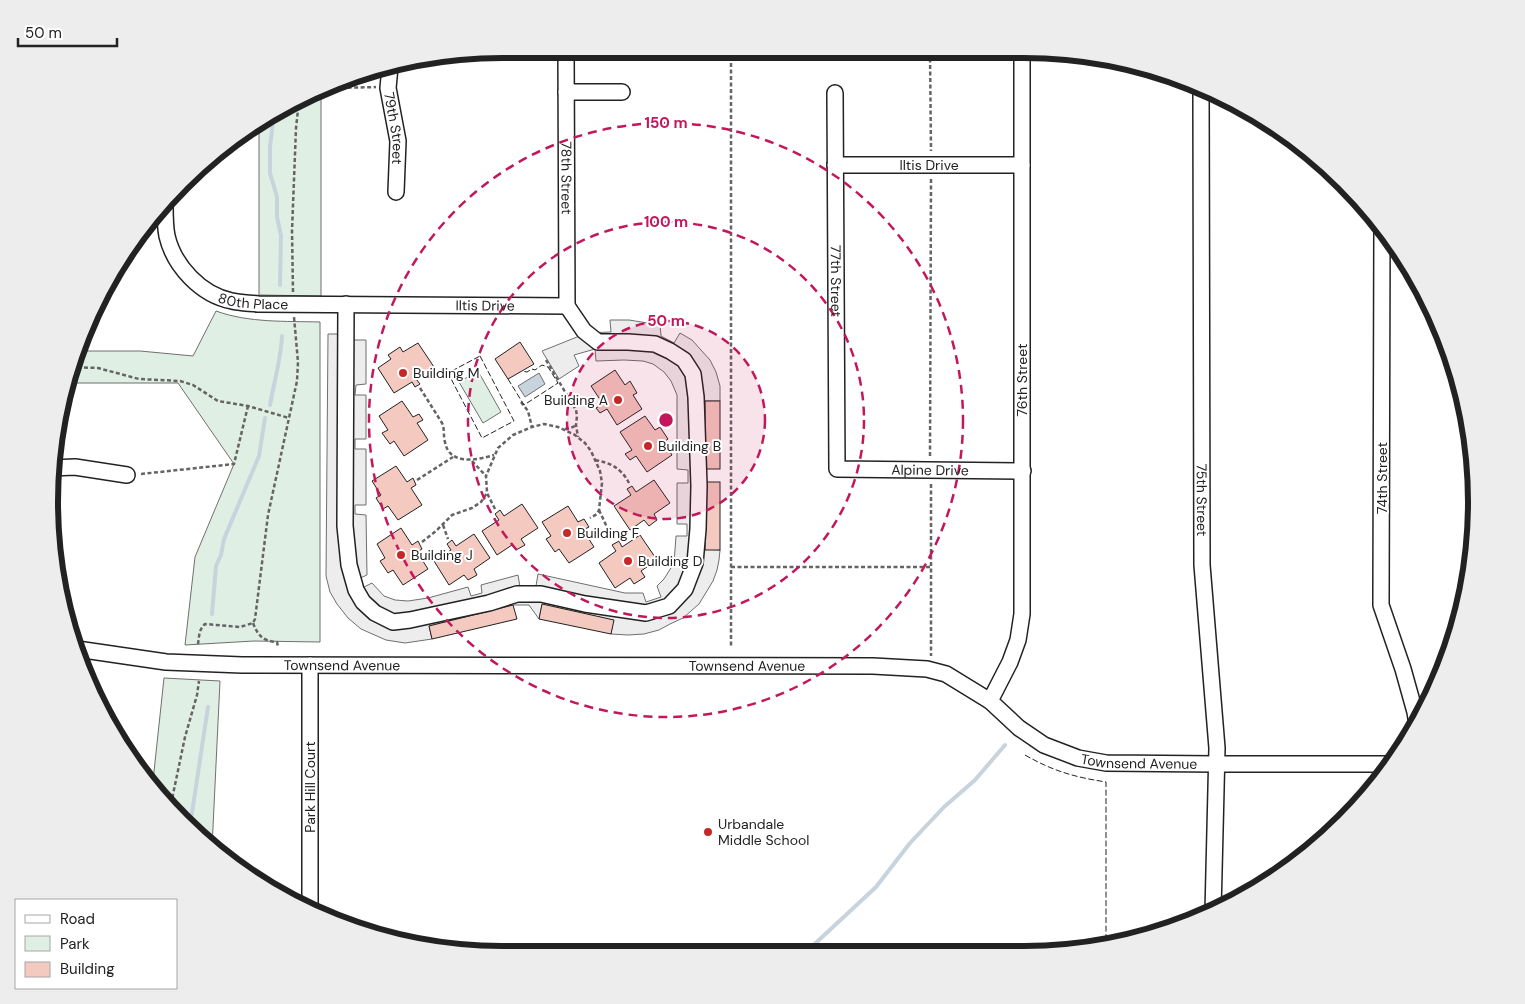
<svg xmlns="http://www.w3.org/2000/svg" width="1525" height="1004" font-family="'DM Sans',sans-serif">
<style>
.green{fill:#e0efe3;stroke:#6f6f6f}
.parking{fill:#ededed;stroke:#6f6f6f}
.water{fill:#c7d3dd;stroke:#6f6f6f}
.lines{fill:none;stroke-linecap:round;stroke-linejoin:round}
.stream{stroke:#c7d3dd;stroke-width:4}
.building{fill:#f3c9c0;stroke:#222}
.minor-casing{stroke:#222;stroke-width:18}
.path{stroke:#646464;stroke-width:2.5;stroke-dasharray:4 2.5;stroke-linecap:butt}
.minor{stroke:#fff;stroke-width:15}
.fence{stroke:#222;stroke-width:1;stroke-dasharray:6 2.5;stroke-linecap:butt}
.ring{fill:none;stroke:#c2185b;stroke-width:2.5;stroke-dasharray:9 6}
.poi-dot{fill:#c62828;stroke:#fff;stroke-width:2}
.labels{text-anchor:middle;stroke-width:4;stroke-linejoin:round;paint-order:stroke}
.street-label{font-size:14px;fill:#222;stroke:#fff}
.poi-label{font-size:14px;fill:#222;stroke:#fff;text-anchor:start}
.rim{fill:none;stroke:#222;stroke-width:6}
.centre{fill:#c2185b;stroke:#fff;stroke-width:2.5}
.ring-label{font-size:15px;text-anchor:middle;font-weight:bold;fill:#c2185b;stroke:#fff;stroke-width:4;stroke-linejoin:round;paint-order:stroke}
</style>
<rect width="100%" height="100%" fill="#fff"/>
<g class="green">
<path d="M321,90V296L259,295V121Z"/>
<path d="M216,311C249,323 286,321 320,322V642L254,641L185,645L195,557L234,464L178,383H68L73,356L76,351H140L193,356Z"/>
<path d="M478,371L501,412L483,423L459,382Z"/>
<path d="M164,678L220,681L212,848L203,843L153,781Z"/>
</g>
<path class="parking" d="M610,320H629L660,325L661,336L674,343L680,333L692,340L710,360L716,372L720,386V401H705V549L720,550L719,560L717,570L713,581L699,604L683,618L670,624L659,630L644,634L628,635L611,634L613,620L542,605L539,619L529,605H513L429,626L432,639L405,643L386,640L361,629L348,618L337,604L330,592L326,576L328,334H346V340H366V384L356,385L355,395H366V439H355V449H366V505H355V514L366,515L367,575L358,579L362,588L372,583L384,596L395,600L408,601L428,598L468,587L471,596L482,593L481,585L518,575L520,587L536,586L538,574L625,593H643L646,602L661,597L657,586L664,579L674,563L676,536H687V524H677V483H688V470L677,469V395L671,381L664,372L653,364L643,361L624,360L596,361L595,349L574,355L579,366L559,379L542,351L587,333L611,332Z"/>
<path class="water" d="M539,373L545,384L525,397L518,386Z"/>
<g class="lines">
<g class="stream">
<path d="M274,113L270,147V173L277,197V217L281,236L280,285"/>
<path d="M270,405C274,382 281,359 282,336"/>
<path d="M212,614L216,566L221,555L224,539L259,456L265,418"/>
<path d="M190,826L208,707"/>
<path d="M805,953L876,887L910,843L944,807L975,780L1005,745"/>
</g>
</g>
<g class="building">
<path d="M520,342L534,364L508,379L495,359Z"/>
<path d="M418,343L434,367L416,379L420,384L415,387L412,382L394,393L378,368L391,359L388,355L400,347L403,352Z"/>
<path d="M615,370L625,385L630,381L637,393L633,395L642,409L617,425L607,409L600,413L596,408L603,404L591,386Z"/>
<path d="M402,401L413,417L419,414L423,420L417,423L428,440L404,456L394,441L390,444L382,433L388,430L379,416Z"/>
<rect x="705" y="401" width="15" height="68"/>
<path d="M645,416L655,430L660,427L668,439L664,442L672,455L647,472L636,456L630,460L625,454L632,450L620,432Z"/>
<path d="M396,466L407,482L413,478L416,485L411,488L422,505L398,520L388,506L383,509L376,498L381,495L372,481Z"/>
<path d="M654,480L670,503L654,514L657,520L649,526L644,520L630,530L614,506L631,495L627,489L632,486L636,492Z"/>
<rect x="705" y="482" width="15" height="68"/>
<path d="M522,504L538,528L521,539L525,545L516,550L512,545L497,555L482,531L499,520L495,514L500,510L504,516Z"/>
<path d="M568,506L578,522L584,519L589,527L583,530L594,547L569,563L559,549L555,552L546,539L551,536L542,522Z"/>
<path d="M401,528L412,545L418,541L422,549L417,552L428,569L403,585L393,570L388,573L380,561L385,558L377,544Z"/>
<path d="M474,534L490,558L474,569L477,575L468,580L464,575L449,585L434,561L451,550L447,544L452,540L456,546Z"/>
<path d="M640,535L657,560L641,571L645,577L634,584L630,578L615,588L599,563L616,551L612,545L619,541L622,547Z"/>
<path d="M542,604L614,620L611,634L539,619Z"/>
<path d="M513,605L517,619L432,639L429,626Z"/>
</g>
<g class="lines">
<g class="minor-casing">
<g id="minor">
<path id="s1" d="M566,49L567,306"/>
<path id="s2" d="M390,67L388,88L398,141L396,192"/>
<path id="s3" d="M1201,88L1202,565L1217,748L1213,912"/>
<path d="M566,92H622"/>
<path id="s4" d="M835,93L837,469L1023,471"/>
<path id="s5" d="M835,165H1022"/>
<path id="s6" d="M165,205C165,215 165,226 167,236C174,266 201,295 232,301C240,303 250,303 258,304L567,306"/>
<path d="M1382,225L1381,605L1403,669L1415,712L1417,725"/>
<path d="M346,304L345,526L349,565L356,590L363,602L375,613L393,622L410,620L433,615L489,603L517,594H541L585,604L646,613L669,606L685,589L695,563L698,529L699,486L696,397L693,374L684,360L670,351L655,344L628,342H598L584,331L567,306"/>
<path d="M51,468L75,467L127,475"/>
<path id="s7" d="M77,649L166,662L242,665L873,666L927,669L946,674L990,701L1019,728L1044,745L1078,758L1106,763L1216,764H1390"/>
<path d="M310,665V909"/>
<path d="M990,701L1010,662L1018,640L1022,614V52"/>
</g>
</g>
<g class="path">
<path d="M731,50V648"/>
<path d="M930,52L931,151"/>
<path d="M299,102C312,104 313,98 324,92C336,86 362,88 376,87"/>
<path d="M293,292L292,231L296,128L299,101"/>
<path d="M546,360L576,410L577,416L576,425L578,437"/>
<path d="M71,367L98,368L139,379L180,381L193,385L218,401L248,406L289,418"/>
<path d="M420,388L442,423C445,429 443,436 445,442C449,466 478,460 494,455"/>
<path d="M521,402L528,411L532,427"/>
<path d="M565,429L573,427L576,425"/>
<path d="M930,456L931,179"/>
<path d="M595,460C611,463 621,468 629,483"/>
<path d="M472,461L486,476"/>
<path d="M141,474L234,464L248,406"/>
<path d="M417,480L453,457"/>
<path d="M931,484V656"/>
<path d="M495,509L487,493L486,476L498,448L513,435L532,427L544,424L558,427L575,435L585,443L591,451L600,471L602,483L599,510L597,514L590,518"/>
<path d="M599,510L606,525L614,539"/>
<path d="M443,525L448,539"/>
<path d="M422,542L436,531L452,515L472,508L481,502L487,493"/>
<path d="M731,567H930"/>
<path d="M253,623C258,636 263,641 277,642L278,647"/>
<path d="M198,644C199,637 199,629 205,624L240,627L253,623L255,619L268,515L297,381L298,362L294,317"/>
<path d="M171,804L185,737L197,695L199,681"/>
</g>
<use href="#minor" class="minor"/>
<g class="fence">
<path d="M480,356L514,421L482,438L448,373Z"/>
<path d="M508,379L524,405L558,383L548,367L542,365L535,370L532,369L527,372L522,371"/>
<path d="M1025,755C1053,771 1074,777 1106,782V945"/>
</g>
</g>
<circle cx="666" cy="420" r="99" fill="#c2185b" fill-opacity=".12"/>
<g class="ring">
<circle cx="666" cy="420" r="99"/>
<circle cx="666" cy="420" r="198"/>
<circle cx="666" cy="420" r="297"/>
</g>
<g class="poi-dot">
<circle cx="403" cy="373" r="5"/>
<circle cx="618" cy="400" r="5"/>
<circle cx="648" cy="446" r="5"/>
<circle cx="567" cy="533" r="5"/>
<circle cx="401" cy="555" r="5"/>
<circle cx="628" cy="561" r="5"/>
<circle cx="708" cy="832" r="5"/>
</g>
<g class="labels">
<g class="street-label">
<text dy="5" stroke="none"><textPath href="#s2" startOffset="62">79th Street</textPath></text>
<text dy="5" stroke="none"><textPath href="#s5" startOffset="94">Iltis Drive</textPath></text>
<text dy="5" stroke="none"><textPath href="#s1" startOffset="129">78th Street</textPath></text>
<text dy="5" stroke="none"><textPath href="#s4" startOffset="188">77th Street</textPath></text>
<text dy="5" stroke="none"><textPath href="#s6" startOffset="149">80th Place</textPath></text>
<text dy="5" stroke="none"><textPath href="#s6" startOffset="381">Iltis Drive</textPath></text>
<text transform="translate(1022 380) rotate(-90)" y="5">76th Street</text>
<text dy="5" stroke="none"><textPath href="#s4" startOffset="469">Alpine Drive</textPath></text>
<text transform="translate(1382 478) rotate(-90)" y="5">74th Street</text>
<text dy="5" stroke="none"><textPath href="#s3" startOffset="412">75th Street</textPath></text>
<text dy="5" stroke="none"><textPath href="#s7" startOffset="266">Townsend Avenue</textPath></text>
<text dy="5" stroke="none"><textPath href="#s7" startOffset="671">Townsend Avenue</textPath></text>
<text dy="5" stroke="none"><textPath href="#s7" startOffset="1090">Townsend Avenue</textPath></text>
<text transform="translate(310 787) rotate(-90)" y="5">Park Hill Court</text>
</g>
<g class="poi-label">
<text x="413" y="378">Building M</text>
<text x="608" y="405" text-anchor="end">Building A</text>
<text x="658" y="451">Building B</text>
<text x="577" y="538">Building F</text>
<text x="411" y="560">Building J</text>
<text x="638" y="566">Building D</text>
<text x="718" y="829">Urbandale<tspan x="718" dy="16">Middle School</tspan></text>
</g>
</g>
<path d="M0 0H1525V1004H0ZM502 58H1024A444 444 0 0 1 1468 502V502A444 444 0 0 1 1024 946H502A444 444 0 0 1 58 502V502A444 444 0 0 1 502 58Z" fill="#ededed" fill-rule="evenodd"/>
<path class="rim" d="M502 58H1024A444 444 0 0 1 1468 502V502A444 444 0 0 1 1024 946H502A444 444 0 0 1 58 502V502A444 444 0 0 1 502 58Z"/>
<circle cx="666" cy="420" r="8" class="centre"/>
<g class="ring-label">
<text x="666" y="128">150 m</text>
<text x="666" y="227">100 m</text>
<text x="666" y="326">50 m</text>
</g>
<rect x="15" y="899" width="162" height="90" fill="#ffffff" stroke="#a7a7a7"/>
<rect x="25" y="915" width="25" height="8" fill="#ffffff" stroke="#a7a7a7"/>
<text x="60" y="924" font-size="15" fill="#222222">Road</text>
<rect x="25" y="936" width="25" height="15" fill="#e0efe3" stroke="#a7a7a7"/>
<text x="60" y="949" font-size="15" fill="#222222">Park</text>
<rect x="25" y="962" width="25" height="15" fill="#f3c9c0" stroke="#a7a7a7"/>
<text x="60" y="974" font-size="15" fill="#222222">Building</text>
<path d="M18 38v8h99v-8" fill="none" stroke="#222222" stroke-width="2.5"/>
<text x="25" y="38" font-size="15" fill="#222222" stroke="#ffffff" stroke-width="4" paint-order="stroke">50 m</text>
</svg>
